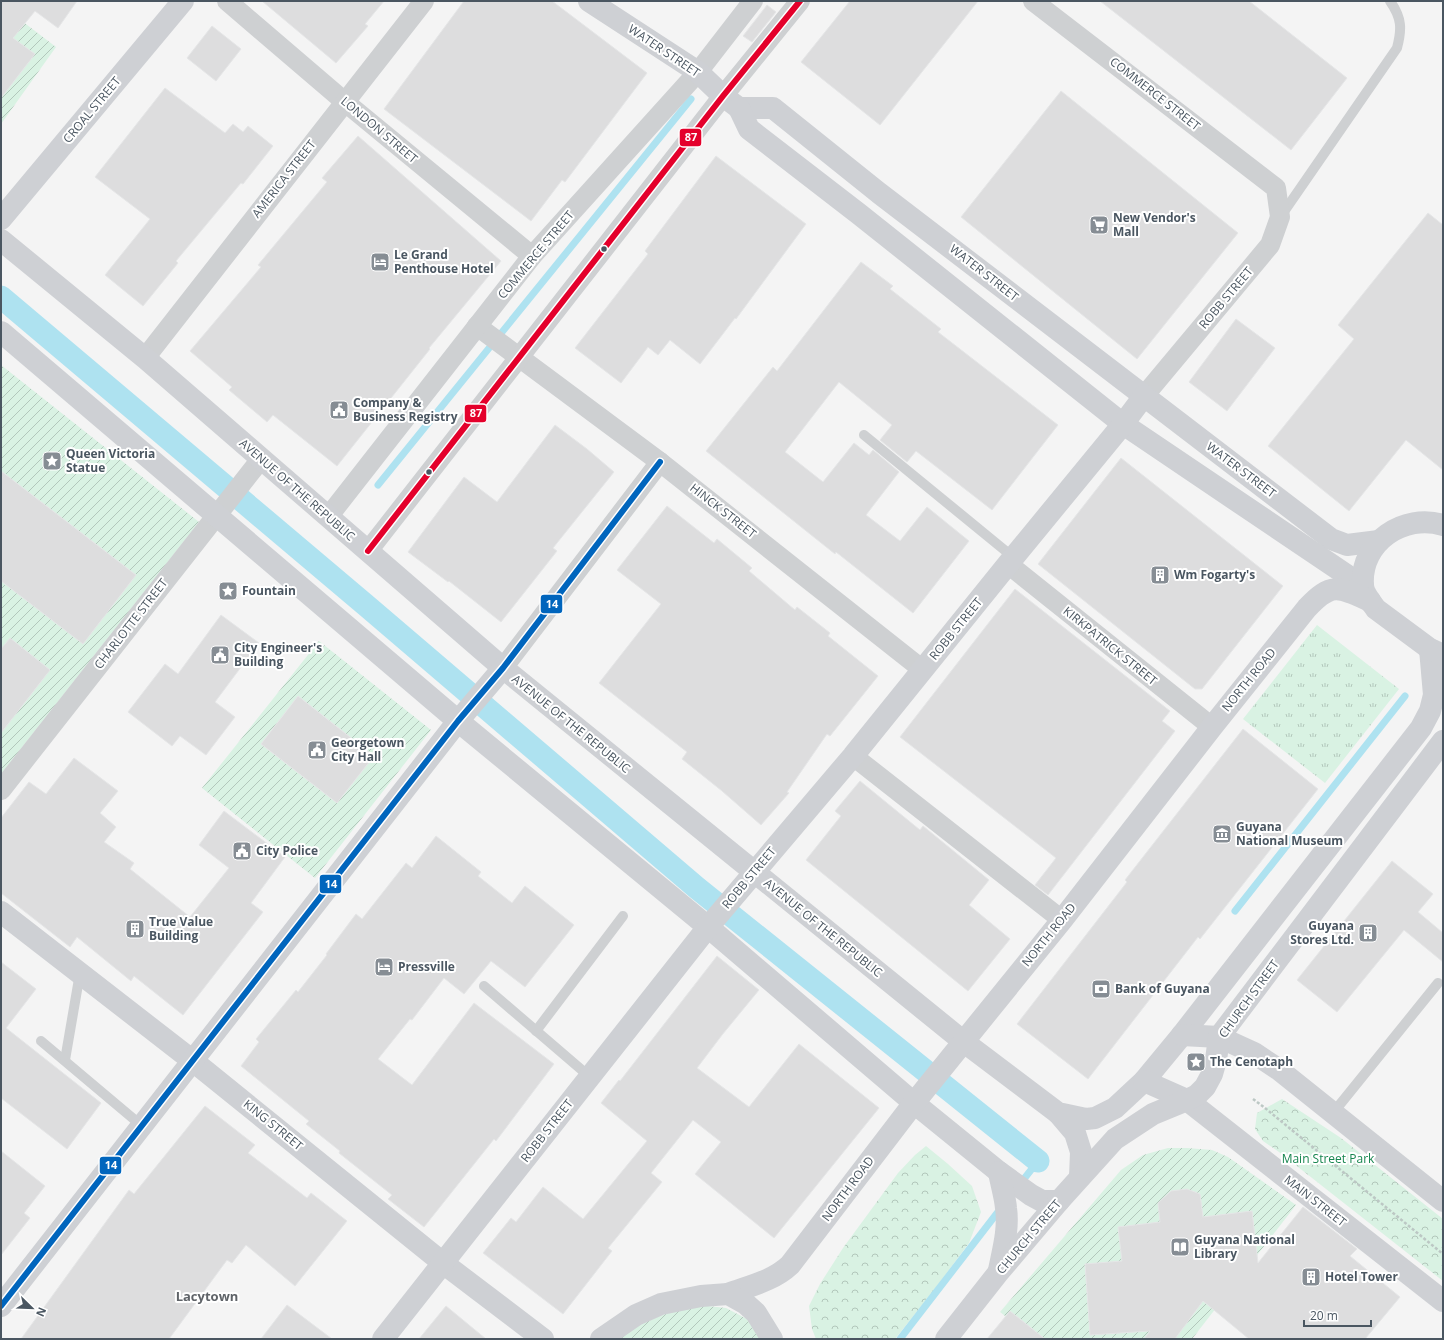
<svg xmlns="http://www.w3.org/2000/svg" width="1444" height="1340" font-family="'Open Sans',sans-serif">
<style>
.grass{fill:url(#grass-tufts)}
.park{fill:url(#park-crowns)}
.garden{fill:url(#garden-furrows);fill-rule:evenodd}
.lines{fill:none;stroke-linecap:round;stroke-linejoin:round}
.stream{stroke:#aee2f0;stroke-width:7}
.canal{stroke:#aee2f0;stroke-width:23}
.building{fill:#ddddde;stroke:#e5e6e7}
.path{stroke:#bcc7c4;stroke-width:2.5;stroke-dasharray:3 2;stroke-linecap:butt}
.lane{stroke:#ced0d2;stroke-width:10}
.street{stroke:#ced0d2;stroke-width:20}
.secondary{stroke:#ced0d4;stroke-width:22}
.bus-1-casing{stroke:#fff;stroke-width:9}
.bus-2-casing{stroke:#fff;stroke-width:9}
.bus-1{stroke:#e4002b;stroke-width:6}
.bus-2{stroke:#0065bd;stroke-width:6}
.bus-dot{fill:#4a5661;stroke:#fff;stroke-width:1.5}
.labels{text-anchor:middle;stroke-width:4;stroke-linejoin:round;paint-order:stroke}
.street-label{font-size:12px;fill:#4a5661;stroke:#fff}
.poi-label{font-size:12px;font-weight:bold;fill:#4a5661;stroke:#fff;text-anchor:start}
.park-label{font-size:12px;fill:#17864f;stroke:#fff}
.neighbourhood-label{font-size:13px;font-weight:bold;fill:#5f6368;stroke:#fff}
.line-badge{stroke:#fff;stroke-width:1.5}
.badge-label{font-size:11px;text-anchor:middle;font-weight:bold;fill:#fff}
</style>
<defs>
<pattern id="grass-tufts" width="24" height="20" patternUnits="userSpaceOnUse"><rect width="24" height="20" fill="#d9f2e3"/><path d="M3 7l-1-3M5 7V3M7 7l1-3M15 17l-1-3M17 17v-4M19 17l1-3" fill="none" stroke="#b2c7bb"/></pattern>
<pattern id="park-crowns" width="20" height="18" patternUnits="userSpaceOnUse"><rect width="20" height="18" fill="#d9f2e3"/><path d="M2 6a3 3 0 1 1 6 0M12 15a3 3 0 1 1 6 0" fill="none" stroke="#b2c7bb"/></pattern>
<pattern id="garden-furrows" width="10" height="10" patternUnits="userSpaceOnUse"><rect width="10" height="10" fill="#d9f2e3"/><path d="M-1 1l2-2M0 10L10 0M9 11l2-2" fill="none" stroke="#b2c7bb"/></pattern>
</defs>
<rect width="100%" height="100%" fill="#f4f4f4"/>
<path class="grass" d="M1317,625L1399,689L1325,783L1243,719Z"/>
<g class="park">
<path d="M1282,1099L1341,1138L1443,1219V1281L1279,1152L1263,1141L1255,1129L1257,1113Z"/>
<path d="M926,1146L948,1164L972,1186L981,1212L969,1243L934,1290L895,1339H816L812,1329L809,1306L820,1284L843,1248L898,1173L915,1155Z"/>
</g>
<g class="garden">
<path d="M1,5L56,47L1,124Z"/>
<path d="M1,365L199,522L1,774Z"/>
<path d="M319,641L431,730L315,878L202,788ZM298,696L374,756L337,803L261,744Z"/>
<path d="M1168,1148H1187L1212,1150L1228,1157L1296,1205L1192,1339H1035L1000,1312L1121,1170L1143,1155Z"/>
<path d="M699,1305L726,1308L747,1319L761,1339H618C643,1320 668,1312 699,1305Z"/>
</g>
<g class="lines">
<g class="stream">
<path d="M378,485L691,99"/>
<path d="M1235,911L1405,696"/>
<path d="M1020,1184L1038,1161"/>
<path d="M900,1339L1001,1208"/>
</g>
<path class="canal" d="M1,297L368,607L697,888L1038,1161"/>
</g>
<g class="building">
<path d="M1,1H77L58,28L35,11L13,38L35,54L1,98Z"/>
<path d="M262,1H384L365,24L368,26L336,63Z"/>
<path d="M464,1H552L647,73L565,182L562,180L531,221L384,109Z"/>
<path d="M850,1H978L880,125L801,62Z"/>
<path d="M1100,1H1249L1347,78L1291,150Z"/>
<path d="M767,5L776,12L752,42L743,36Z"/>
<path d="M212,26L241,49L216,81L187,58Z"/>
<path d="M165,88L225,133L233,124L243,132L248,126L273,146L243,184L241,183L176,261L178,263L143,306L105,275L150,219L95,177Z"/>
<path d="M1061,91L1238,233L1137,359L961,217Z"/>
<path d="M358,136L501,261L429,348L430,349L337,466L273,415L267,422L229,390L232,387L190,351L261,267L258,265L327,182L322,178Z"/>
<path d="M716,156L806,224L736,319L735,318L700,364L670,340L658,355L648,347L621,383L575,348L648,254L645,251Z"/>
<path d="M1428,213L1443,225V470L1406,440L1349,511L1268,446L1354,339L1338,325Z"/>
<path d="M861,262L893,286L890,289L941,329L938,332L1058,425L992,510L916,451L907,462L880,440L892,425L839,382L785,452L823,482L854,443L869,455L873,450L899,472L866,515L900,541L927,507L969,541L913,613L836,552L835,554L706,451L773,367L777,371Z"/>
<path d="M1236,319L1275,348L1227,411L1189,382Z"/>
<path d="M555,425L587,449L614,472L553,548L557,551L501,622L449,581L448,582L408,552L464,477L497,502Z"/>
<path d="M1121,458L1283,586L1202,689H1195L1038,564Z"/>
<path d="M1,471L136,575L83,644L1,581Z"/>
<path d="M667,506L714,543L717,539L752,568L749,571L795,610L797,607L830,633L828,636L878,676L830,736L827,734L787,792L789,793L761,825L722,791L682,759L687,752L599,683L661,604L617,570Z"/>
<path d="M1015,589L1170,711L1162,721L1175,731L1048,895L1035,885L1056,858L900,737Z"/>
<path d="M221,615L259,643L215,702L235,717L206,755L180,736L172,746L128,712L165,664L178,674Z"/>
<path d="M10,638L50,670L1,733V649Z"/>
<path d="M298,696L374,756L337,803L261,744Z"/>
<path d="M1243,729L1318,789L1200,939L1198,937L1088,1079L1017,1024L1127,882L1125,880Z"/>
<path d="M74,758L118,791L100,813L116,827L104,842L134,863L130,869L190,917L229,868L199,845L224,811L285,857L251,903L263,912L183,1015L134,976L131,981L77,937L70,947L1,893V818L29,782L46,794Z"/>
<path d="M860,781L920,830L923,826L989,880L969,905L1010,939L968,991L806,860L841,816L835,811Z"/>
<path d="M436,836L481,872L478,876L512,903L525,886L574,925L525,987L491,961L464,994L444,978L412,1020L410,1019L378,1059L412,1085L474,1003L554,1064L496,1141L494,1139L424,1227L388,1199L392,1195L339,1153L340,1151L306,1124L309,1121L241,1066L259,1042L256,1039L296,990L298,992L327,955L326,954L356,914L362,919L406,863L412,868Z"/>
<path d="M1392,861L1433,894L1418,912L1443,933V962L1404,930L1337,1012L1297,980Z"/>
<path d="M717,956L759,990L722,1035L697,1068L749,1107L799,1044L879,1108L774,1238L695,1174L721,1142L693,1120L651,1173L662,1182L608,1248L612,1251L563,1314L483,1253L511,1218L516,1222L543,1187L583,1219L647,1141L601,1103L619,1080L620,1081Z"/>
<path d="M1,962L36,989L6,1028L101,1103L67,1149L1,1098Z"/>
<path d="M205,1106L255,1145L248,1153L307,1198L311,1193L347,1221L295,1286L246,1245L232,1263L227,1260L169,1339H21L129,1190L134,1194Z"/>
<path d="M1,1151L45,1186L24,1213L30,1218L1,1255Z"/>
<path d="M1187,1189L1200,1194L1203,1217L1252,1211L1258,1263L1303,1207L1357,1249L1350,1256L1400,1297L1365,1339H1249L1203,1301L1175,1339H1144L1150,1331L1090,1335L1085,1264L1122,1261L1118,1227L1160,1222L1158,1203L1171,1191Z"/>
<path d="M287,1305L332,1339H261Z"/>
<path d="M446,1306L486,1339H419Z"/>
<path d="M1010,1311L1045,1339H987Z"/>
</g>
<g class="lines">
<path class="path" d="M1253,1099L1265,1108L1443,1254"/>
<g class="lane">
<path d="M1281,216L1397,48C1402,29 1402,18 1390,1"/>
<path d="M864,435L1013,557"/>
<path d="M484,986L590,1077"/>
<path d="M536,1031L623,916"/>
<path d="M41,1041L142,1126"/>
<path d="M65,1060L80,973"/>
<path d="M1333,1113L1438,983"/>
</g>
<g class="street">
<path d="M227,1L345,102L532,256"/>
<path d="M1033,1L1276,188L1280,217L1270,245L1144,396"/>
<path d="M477,326L660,462L923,670"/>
<path d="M145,358L424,1"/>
<path d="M328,517L532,256L698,72L753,1"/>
<path d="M368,551L723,96L800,1"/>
<path d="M1008,564L1212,727"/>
<path d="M503,668L660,462"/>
<path d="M853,756L1062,920"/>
<path d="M1,790L261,459"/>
</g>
<g class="secondary">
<path d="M589,1L698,72L723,96L739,108H773L879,193L1331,539L1347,545L1379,541"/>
<path d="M739,108L749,129L859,214L1123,424L1363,586"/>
<path d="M1,219L183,1"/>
<path d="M1,240L145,358L503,668L964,1042L1058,1113L1086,1119L1095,1118L1115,1108L1144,1081L1182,1035L1421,728L1430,711L1434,695L1430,649"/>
<path d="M1,332L458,721L708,927L914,1103L999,1172L1031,1195L1042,1201H1059"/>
<path d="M1443,525C1404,513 1360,542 1363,585C1363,593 1371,602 1376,609L1430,649L1443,655"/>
<path d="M1,912L193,1061L443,1263L543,1339"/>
<path d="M1182,1035L1219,1037L1254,1053L1278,1069L1443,1201"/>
<path d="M1144,1081L1187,1100L1443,1301"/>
<path d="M1058,1113L1075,1133L1081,1152L1080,1177"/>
<path d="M999,1172C1001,1184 1005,1196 1006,1208C1009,1229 1003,1250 999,1270"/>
<path d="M728,1294C749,1286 773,1281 790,1265L914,1103L1062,920L1212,727L1307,608C1332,581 1340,587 1370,601"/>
<path d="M1,1306L458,721L503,668"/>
<path d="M383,1339L708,927L853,756L1008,564L1123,424L1144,396"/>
<path d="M601,1339L636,1315L661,1304L701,1296L728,1294L746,1304L756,1313L772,1339"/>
<path d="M946,1339L998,1273L1059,1201L1115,1139L1153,1114L1187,1100L1197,1095L1205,1087L1212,1074L1216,1060L1219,1037L1443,741"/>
</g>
<g class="bus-1-casing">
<path id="bus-1" d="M368,551L723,96L800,1"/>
</g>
<g class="bus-2-casing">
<path id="bus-2" d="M1,1306L458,721L503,668L660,462"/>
</g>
<use href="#bus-1" class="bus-1"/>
<use href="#bus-2" class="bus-2"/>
</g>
<defs>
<g id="supermarket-square" transform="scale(1)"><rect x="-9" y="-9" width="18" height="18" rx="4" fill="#868d94" stroke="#fff"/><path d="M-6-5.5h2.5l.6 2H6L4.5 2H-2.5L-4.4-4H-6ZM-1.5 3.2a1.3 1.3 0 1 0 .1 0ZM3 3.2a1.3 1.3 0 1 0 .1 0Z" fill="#fff"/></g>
<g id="hotel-square" transform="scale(1)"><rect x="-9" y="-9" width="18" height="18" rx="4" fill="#868d94" stroke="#fff"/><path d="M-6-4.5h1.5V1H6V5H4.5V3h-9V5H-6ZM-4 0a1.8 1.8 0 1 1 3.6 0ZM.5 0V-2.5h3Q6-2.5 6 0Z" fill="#fff"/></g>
<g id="civic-square" transform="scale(1)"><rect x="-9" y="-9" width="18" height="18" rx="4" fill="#868d94" stroke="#fff"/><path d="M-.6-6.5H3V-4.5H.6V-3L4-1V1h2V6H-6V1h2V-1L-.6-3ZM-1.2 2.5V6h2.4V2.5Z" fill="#fff"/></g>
<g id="sight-square" transform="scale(1)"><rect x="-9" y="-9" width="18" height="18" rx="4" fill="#868d94" stroke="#fff"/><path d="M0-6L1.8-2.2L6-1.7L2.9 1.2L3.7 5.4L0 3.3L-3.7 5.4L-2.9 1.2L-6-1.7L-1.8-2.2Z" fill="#fff"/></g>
<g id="building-square" transform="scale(1)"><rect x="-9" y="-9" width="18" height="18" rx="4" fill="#868d94" stroke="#fff"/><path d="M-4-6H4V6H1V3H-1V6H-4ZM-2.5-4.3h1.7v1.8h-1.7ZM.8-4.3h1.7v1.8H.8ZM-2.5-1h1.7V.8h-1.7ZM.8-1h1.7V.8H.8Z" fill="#fff"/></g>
<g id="museum-square" transform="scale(1)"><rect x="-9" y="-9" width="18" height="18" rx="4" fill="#868d94" stroke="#fff"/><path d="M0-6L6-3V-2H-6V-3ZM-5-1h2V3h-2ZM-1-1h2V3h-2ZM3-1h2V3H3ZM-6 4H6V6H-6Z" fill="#fff"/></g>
<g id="bank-square" transform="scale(1)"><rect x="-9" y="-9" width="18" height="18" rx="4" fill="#868d94" stroke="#fff"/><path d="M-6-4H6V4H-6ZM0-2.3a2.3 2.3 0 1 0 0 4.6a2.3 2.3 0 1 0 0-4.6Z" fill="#fff"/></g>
<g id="library-square" transform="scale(1)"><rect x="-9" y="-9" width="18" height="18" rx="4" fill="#868d94" stroke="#fff"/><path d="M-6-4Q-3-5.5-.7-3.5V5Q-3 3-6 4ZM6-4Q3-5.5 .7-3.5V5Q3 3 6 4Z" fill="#fff"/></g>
</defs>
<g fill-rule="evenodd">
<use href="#supermarket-square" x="1099" y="225"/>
<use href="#hotel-square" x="380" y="262"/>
<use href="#civic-square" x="339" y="410"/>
<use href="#sight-square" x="52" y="461"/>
<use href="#building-square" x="1160" y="575"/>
<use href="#sight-square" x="228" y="591"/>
<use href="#civic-square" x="220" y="655"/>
<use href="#civic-square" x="317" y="750"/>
<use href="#museum-square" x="1222" y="834"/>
<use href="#civic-square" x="242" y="851"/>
<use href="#building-square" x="135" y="929"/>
<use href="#building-square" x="1368" y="933"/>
<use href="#hotel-square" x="384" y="967"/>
<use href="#bank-square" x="1101" y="989"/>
<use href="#sight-square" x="1196" y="1062"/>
<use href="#library-square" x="1180" y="1247"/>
<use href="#building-square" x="1311" y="1277"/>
</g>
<g class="bus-dot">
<circle cx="604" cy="249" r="3.5"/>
<circle cx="429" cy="472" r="3.5"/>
</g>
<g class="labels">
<g class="street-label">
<text transform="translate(664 51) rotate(34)" y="4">WATER STREET</text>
<text transform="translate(1155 94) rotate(38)" y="4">COMMERCE STREET</text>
<text transform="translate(92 110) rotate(-50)" y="4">CROAL STREET</text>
<text transform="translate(379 130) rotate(40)" y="4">LONDON STREET</text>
<text transform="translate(284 179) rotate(-52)" y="4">AMERICA STREET</text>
<text transform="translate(536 255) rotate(-50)" y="4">COMMERCE STREET</text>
<text transform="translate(984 273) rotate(38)" y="4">WATER STREET</text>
<text transform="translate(1226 298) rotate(-50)" y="4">ROBB STREET</text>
<text transform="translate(1241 470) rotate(37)" y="4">WATER STREET</text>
<text transform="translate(297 490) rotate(41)" y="4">AVENUE OF THE REPUBLIC</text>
<text transform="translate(723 511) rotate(38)" y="4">HINCK STREET</text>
<text transform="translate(131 624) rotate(-52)" y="4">CHARLOTTE STREET</text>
<text transform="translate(956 629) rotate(-51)" y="4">ROBB STREET</text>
<text transform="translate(1110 646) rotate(39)" y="4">KIRKPATRICK STREET</text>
<text transform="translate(1249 680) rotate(-51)" y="4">NORTH ROAD</text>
<text transform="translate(571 724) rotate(39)" y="4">AVENUE OF THE REPUBLIC</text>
<text transform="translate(749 878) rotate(-50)" y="4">ROBB STREET</text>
<text transform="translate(823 928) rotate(39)" y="4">AVENUE OF THE REPUBLIC</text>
<text transform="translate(1049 935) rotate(-51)" y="4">NORTH ROAD</text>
<text transform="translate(1249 999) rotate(-54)" y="4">CHURCH STREET</text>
<text transform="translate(273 1125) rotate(39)" y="4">KING STREET</text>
<text transform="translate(547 1131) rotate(-52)" y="4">ROBB STREET</text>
<text transform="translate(848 1189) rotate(-53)" y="4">NORTH ROAD</text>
<text transform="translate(1315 1201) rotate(38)" y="4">MAIN STREET</text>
<text transform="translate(1029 1237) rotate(-50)" y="4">CHURCH STREET</text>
</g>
<g class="poi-label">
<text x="1113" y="222">New Vendor's<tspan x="1113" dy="14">Mall</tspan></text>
<text x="394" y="259">Le Grand<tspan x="394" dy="14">Penthouse Hotel</tspan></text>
<text x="353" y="407">Company &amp;<tspan x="353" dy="14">Business Registry</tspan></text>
<text x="66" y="458">Queen Victoria<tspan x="66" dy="14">Statue</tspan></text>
<text x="1174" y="579">Wm Fogarty's</text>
<text x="242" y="595">Fountain</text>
<text x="234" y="652">City Engineer's<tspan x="234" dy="14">Building</tspan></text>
<text x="331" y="747">Georgetown<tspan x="331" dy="14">City Hall</tspan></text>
<text x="1236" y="831">Guyana<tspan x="1236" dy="14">National Museum</tspan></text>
<text x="256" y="855">City Police</text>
<text x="149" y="926">True Value<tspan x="149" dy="14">Building</tspan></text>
<text x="1354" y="930" text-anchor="end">Guyana<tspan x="1354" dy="14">Stores Ltd.</tspan></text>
<text x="398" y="971">Pressville</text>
<text x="1115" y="993">Bank of Guyana</text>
<text x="1210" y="1066">The Cenotaph</text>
<text x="1194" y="1244">Guyana National<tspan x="1194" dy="14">Library</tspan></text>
<text x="1325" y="1281">Hotel Tower</text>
</g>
<g class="park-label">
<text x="1328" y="1163">Main Street Park</text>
</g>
<g class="neighbourhood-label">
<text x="207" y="1301">Lacytown</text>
</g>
</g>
<g class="line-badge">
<rect x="679" y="128" width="23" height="19" rx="4" fill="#e4002b"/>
<rect x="464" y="404" width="23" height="19" rx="4" fill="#e4002b"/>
<rect x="540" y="594" width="23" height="20" rx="4" fill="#0065bd"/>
<rect x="319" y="874" width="23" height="20" rx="4" fill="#0065bd"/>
<rect x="99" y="1156" width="23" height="19" rx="4" fill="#0065bd"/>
</g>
<g class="badge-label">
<text x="691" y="141">87</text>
<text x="476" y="417">87</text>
<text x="552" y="608">14</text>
<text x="331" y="888">14</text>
<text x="111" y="1169">14</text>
</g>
<rect width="1444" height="1340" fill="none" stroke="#4a5661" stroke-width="4"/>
<g transform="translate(32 1308) rotate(113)" stroke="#ffffff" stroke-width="3" paint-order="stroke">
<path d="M0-3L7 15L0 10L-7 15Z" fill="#4a5661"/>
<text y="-6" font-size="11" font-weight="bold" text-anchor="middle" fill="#4a5661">N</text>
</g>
<path d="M1304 1320v6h67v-6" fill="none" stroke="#4a5661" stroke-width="2"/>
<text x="1310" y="1320" font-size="12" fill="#4a5661" stroke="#ffffff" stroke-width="3" paint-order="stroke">20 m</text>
</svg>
